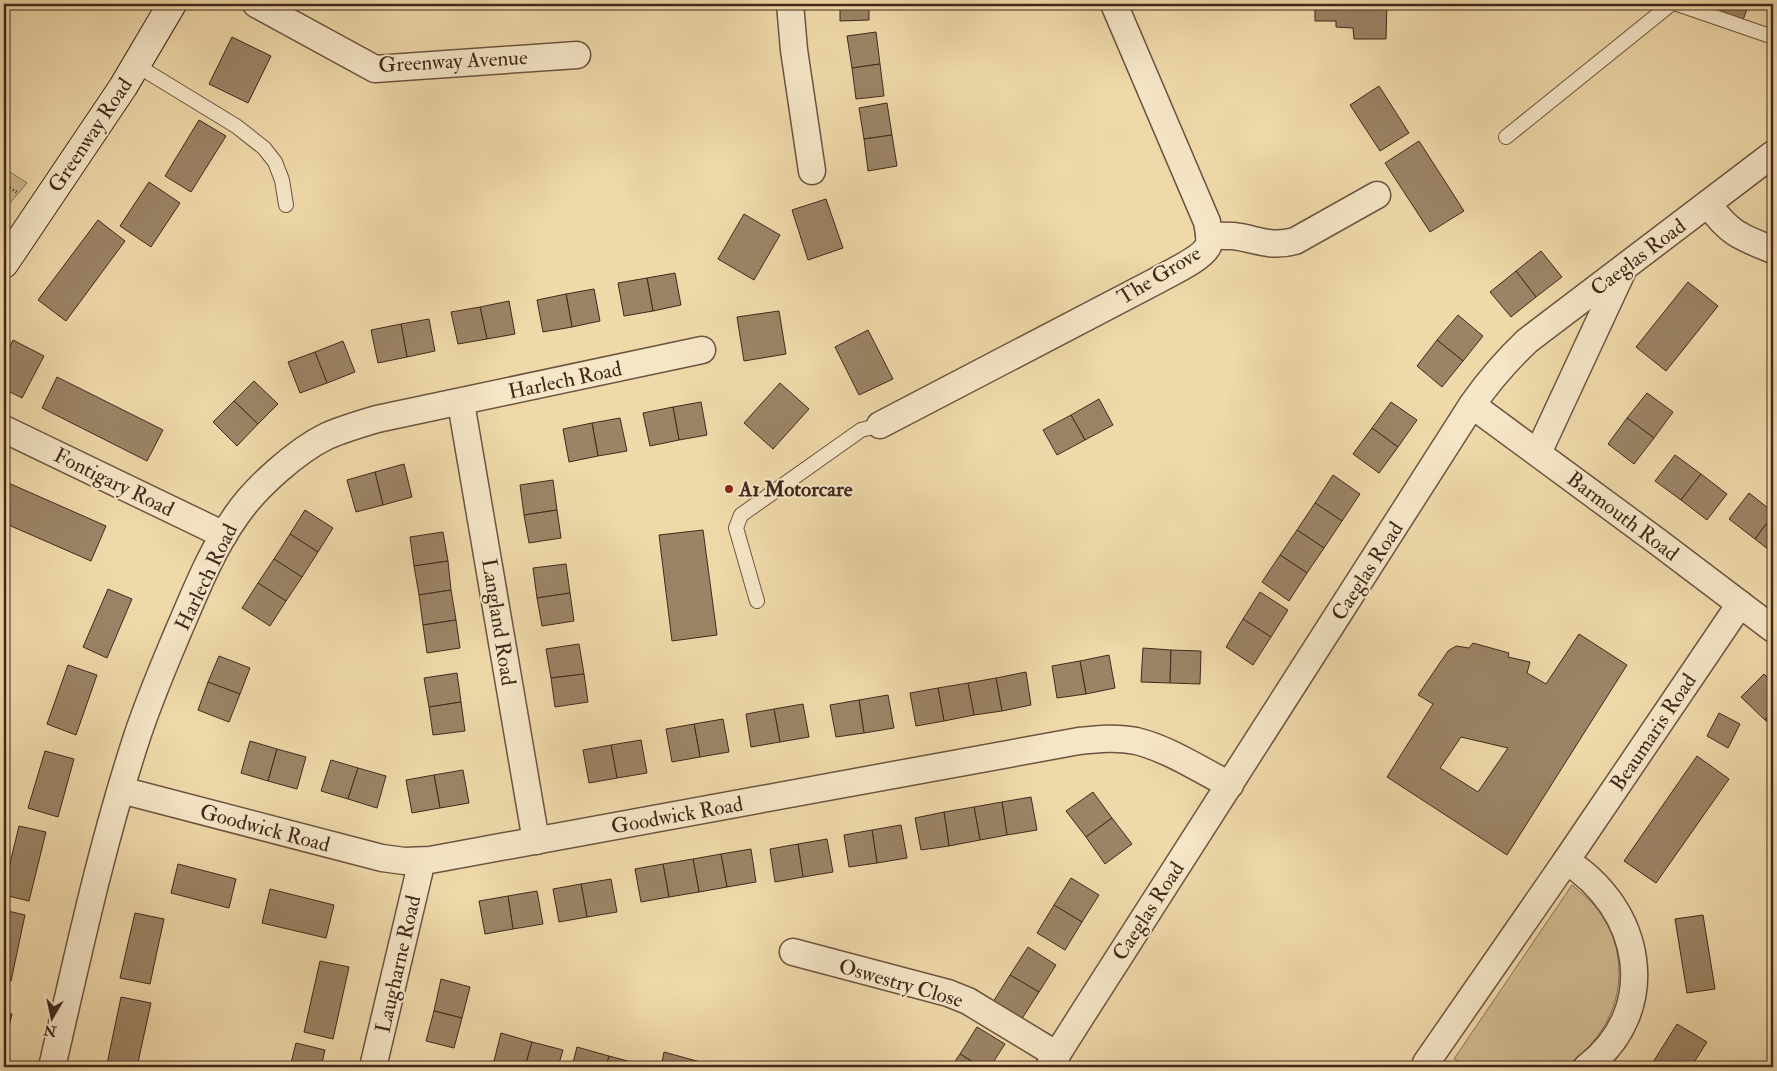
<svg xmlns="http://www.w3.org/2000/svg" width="1777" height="1071" font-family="'IM FELL Double Pica',serif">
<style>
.green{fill:#d1bb91;stroke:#897257}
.building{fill:#9b8466;stroke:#41281d;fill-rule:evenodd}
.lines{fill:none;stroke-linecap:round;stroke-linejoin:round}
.lane-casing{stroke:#6c5440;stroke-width:16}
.street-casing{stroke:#6c5440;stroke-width:29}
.secondary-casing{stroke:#41281d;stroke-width:30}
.path{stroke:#41281d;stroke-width:3;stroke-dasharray:1 2.5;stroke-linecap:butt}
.lane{stroke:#f5e6c7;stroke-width:14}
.street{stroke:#f5e6c7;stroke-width:26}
.secondary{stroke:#f5e6c7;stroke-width:28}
.poi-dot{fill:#8f2418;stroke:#f5e6c7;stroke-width:2}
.labels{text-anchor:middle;stroke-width:4;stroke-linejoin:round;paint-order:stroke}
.street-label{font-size:21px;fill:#41281d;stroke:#f5e6c7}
.poi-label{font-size:21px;font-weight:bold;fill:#41281d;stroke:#f5e6c7;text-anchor:start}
</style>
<rect width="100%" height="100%" fill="#efd9a9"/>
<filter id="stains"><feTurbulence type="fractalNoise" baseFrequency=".004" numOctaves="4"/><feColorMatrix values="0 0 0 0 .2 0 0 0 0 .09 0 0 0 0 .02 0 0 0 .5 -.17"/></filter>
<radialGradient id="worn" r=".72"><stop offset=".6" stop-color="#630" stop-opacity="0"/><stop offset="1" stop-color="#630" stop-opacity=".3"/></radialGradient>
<g class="green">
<path d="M4,168L27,183L4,210Z"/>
<path d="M1572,885C1580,892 1590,900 1597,908C1627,946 1626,1001 1596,1038C1587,1049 1575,1062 1561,1067H1469L1454,1059Z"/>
</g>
<g class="building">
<path d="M840,4H869V20L840,21Z"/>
<path d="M1315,4H1387L1386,39H1354L1353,28L1336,27V21H1315Z"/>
<path d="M1723,4H1749L1743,20L1721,12Z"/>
<path d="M876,32L880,64L852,68L847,36Z"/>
<path d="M232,37L271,56L248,103L209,84Z"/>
<path d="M880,64L884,96L856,99L852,68Z"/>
<path d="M1379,86L1409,133L1380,151L1350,105Z"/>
<path d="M887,103L892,135L864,139L859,108Z"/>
<path d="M199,120L226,136L191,192L165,176Z"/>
<path d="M892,135L897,166L868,171L864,139Z"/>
<path d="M1419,141L1464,211L1430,232L1385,163Z"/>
<path d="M149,182L180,203L151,247L120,226Z"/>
<path d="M826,199L843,248L808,260L792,210Z"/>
<path d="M744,214L780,235L754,280L718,259Z"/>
<path d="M98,220L125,241L66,321L38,300Z"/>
<path d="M1541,251L1562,277L1536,297L1516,271Z"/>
<path d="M1516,271L1536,297L1511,317L1490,292Z"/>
<path d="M675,273L681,305L653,311L647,278Z"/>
<path d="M647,278L653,311L624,316L618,283Z"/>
<path d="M1688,282L1718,306L1666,371L1636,347Z"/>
<path d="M594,289L600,321L572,327L566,294Z"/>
<path d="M566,294L572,327L543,332L537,300Z"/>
<path d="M509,301L515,334L487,339L480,307Z"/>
<path d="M480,307L487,339L458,344L451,312Z"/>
<path d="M779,311L786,354L744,361L737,317Z"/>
<path d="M1458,315L1483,336L1463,361L1437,340Z"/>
<path d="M429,319L435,351L407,357L401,324Z"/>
<path d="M401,324L407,357L378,363L371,330Z"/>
<path d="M868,330L893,379L859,395L835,347Z"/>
<path d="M13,340L44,356L22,398L4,389V359Z"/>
<path d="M1437,340L1463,361L1442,387L1417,366Z"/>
<path d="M343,341L355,372L327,383L315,352Z"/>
<path d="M315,352L327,383L300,393L288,362Z"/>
<path d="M57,377L163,430L147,461L42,408Z"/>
<path d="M254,381L278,404L258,424L234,401Z"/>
<path d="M780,383L809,409L773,449L744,423Z"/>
<path d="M1647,393L1673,412L1654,438L1627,418Z"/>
<path d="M1099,399L1113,425L1085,440L1071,415Z"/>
<path d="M234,401L258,424L237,446L213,422Z"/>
<path d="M701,402L707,435L679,440L673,407Z"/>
<path d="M1391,402L1417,420L1398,447L1372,428Z"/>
<path d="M673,407L679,440L650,446L643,413Z"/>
<path d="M1071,415L1085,440L1057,455L1043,430Z"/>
<path d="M620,418L627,451L598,456L592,423Z"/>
<path d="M1627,418L1654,438L1634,464L1608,444Z"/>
<path d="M592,423L598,456L569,462L563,429Z"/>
<path d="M1372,428L1398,447L1379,473L1353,454Z"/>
<path d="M1675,455L1701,474L1681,500L1655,481Z"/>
<path d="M404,464L412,497L383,505L375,472Z"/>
<path d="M375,472L383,505L356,512L347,480Z"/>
<path d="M1701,474L1727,494L1707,520L1681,500Z"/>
<path d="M1333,475L1360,494L1342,521L1315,503Z"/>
<path d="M553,480L557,510L524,515L520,485Z"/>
<path d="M4,481L106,526L91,561L4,523Z"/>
<path d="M1749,493L1773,512V515L1755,539L1729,519Z"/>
<path d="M1315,503L1342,521L1324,548L1297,530Z"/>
<path d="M305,510L333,528L318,552L290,534Z"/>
<path d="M557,510L561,538L529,543L524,515Z"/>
<path d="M1773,515V553L1755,539Z"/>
<path d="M703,530L717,635L672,641L659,535Z"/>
<path d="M1297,530L1324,548L1307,573L1280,555Z"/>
<path d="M443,532L448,561L414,566L410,537Z"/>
<path d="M290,534L318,552L302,577L274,559Z"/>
<path d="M1280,555L1307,573L1289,601L1262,582Z"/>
<path d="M274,559L302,577L286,601L258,583Z"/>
<path d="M448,561L451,590L419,595L414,566Z"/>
<path d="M566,564L570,593L537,598L533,568Z"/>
<path d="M258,583L286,601L270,626L242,608Z"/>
<path d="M108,589L132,599L107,658L83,647Z"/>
<path d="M451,590L456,620L423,625L419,595Z"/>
<path d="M1260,592L1288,610L1271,637L1243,619Z"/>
<path d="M570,593L574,621L542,626L537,598Z"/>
<path d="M1243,619L1271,637L1253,665L1226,647Z"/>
<path d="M456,620L460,648L427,653L423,625Z"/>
<path d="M1579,634L1627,665L1507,855L1387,777L1433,704L1418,695L1448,651L1456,646L1469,648L1473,643L1509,653L1508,657L1530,662L1527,673L1546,684ZM1461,737L1508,748L1478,792L1440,768Z"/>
<path d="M579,644L584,674L551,678L546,649Z"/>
<path d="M1143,648L1171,650L1170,683L1141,682Z"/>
<path d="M1171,650L1201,651L1200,684L1170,683Z"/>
<path d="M1109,655L1115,688L1086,694L1080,661Z"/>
<path d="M219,656L250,668L240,694L208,682Z"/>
<path d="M1080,661L1086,694L1057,698L1052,666Z"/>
<path d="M68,665L97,675L76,735L47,724Z"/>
<path d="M1026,672L1031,705L1002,711L996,678Z"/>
<path d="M457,673L461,702L429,707L424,678Z"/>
<path d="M584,674L588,702L555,707L551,678Z"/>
<path d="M1764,674L1773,683V710L1765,720L1741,697Z"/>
<path d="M996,678L1002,711L974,715L968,683Z"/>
<path d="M208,682L240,694L229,722L198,710Z"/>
<path d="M968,683L974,715L944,721L938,688Z"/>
<path d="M938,688L944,721L916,726L910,693Z"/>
<path d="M888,695L894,728L864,733L859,700Z"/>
<path d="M859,700L864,733L836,737L830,705Z"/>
<path d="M461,702L465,731L433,735L429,707Z"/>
<path d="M803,704L809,737L780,742L774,709Z"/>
<path d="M774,709L780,742L751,747L746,714Z"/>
<path d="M1773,710V728L1765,720Z"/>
<path d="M1719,713L1740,724L1728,748L1707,736Z"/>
<path d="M723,719L729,752L700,757L694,724Z"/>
<path d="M694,724L700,757L672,762L666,729Z"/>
<path d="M641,740L647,773L617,778L611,745Z"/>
<path d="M250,741L277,749L268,781L241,773Z"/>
<path d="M611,745L617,778L589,783L583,750Z"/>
<path d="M277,749L306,757L297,789L268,781Z"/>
<path d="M45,751L74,759L58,817L28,808Z"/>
<path d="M1697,756L1729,779L1656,883L1624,861Z"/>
<path d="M331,760L358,768L348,799L321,791Z"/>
<path d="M358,768L386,776L377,808L348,799Z"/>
<path d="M463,770L469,803L440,808L434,775Z"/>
<path d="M434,775L440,808L412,813L406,780Z"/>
<path d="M1093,792L1112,818L1086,837L1066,811Z"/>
<path d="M1031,797L1037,830L1007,835L1002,802Z"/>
<path d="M1002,802L1007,835L980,840L974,807Z"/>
<path d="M974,807L980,840L949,846L944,812Z"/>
<path d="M944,812L949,846L921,850L915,818Z"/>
<path d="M1112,818L1132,844L1105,864L1086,837Z"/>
<path d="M901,825L907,858L877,863L872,830Z"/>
<path d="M19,826L46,832L29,901L4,895V888Z"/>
<path d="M872,830L877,863L849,867L844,835Z"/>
<path d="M827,839L833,872L803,877L798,844Z"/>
<path d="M798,844L803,877L775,882L770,849Z"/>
<path d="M751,849L756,882L727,887L721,854Z"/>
<path d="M721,854L727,887L699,892L693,859Z"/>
<path d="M693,859L699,892L669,897L663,864Z"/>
<path d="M178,864L236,879L229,908L171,893Z"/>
<path d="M663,864L669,897L641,902L635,869Z"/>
<path d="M1071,878L1099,895L1082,922L1054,905Z"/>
<path d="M611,879L617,912L587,917L581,884Z"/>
<path d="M581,884L587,917L559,922L553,889Z"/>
<path d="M270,889L334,905L326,938L262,923Z"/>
<path d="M537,891L543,924L513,929L508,896Z"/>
<path d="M508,896L513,929L485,934L479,901Z"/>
<path d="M1054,905L1082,922L1065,950L1037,933Z"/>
<path d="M4,910L25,915L11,981L4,979Z"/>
<path d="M135,913L164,919L150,984L120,978Z"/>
<path d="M1703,915L1715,989L1687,993L1675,919Z"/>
<path d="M1028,947L1056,965L1039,992L1010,975Z"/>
<path d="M320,961L349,967L333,1039L304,1032Z"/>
<path d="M1010,975L1039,992L1021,1020L993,1002Z"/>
<path d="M441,979L470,987L462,1018L434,1011Z"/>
<path d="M121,997L151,1003L137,1067H121L107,1064Z"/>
<path d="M434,1011L462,1018L454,1048L426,1041Z"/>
<path d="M4,1012L12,1014L4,1047Z"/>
<path d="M1677,1024L1707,1042L1691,1067H1650Z"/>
<path d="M977,1027L1005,1044L990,1067H981L960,1054Z"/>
<path d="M501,1033L532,1042L525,1067H517L494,1061Z"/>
<path d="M532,1042L563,1050L558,1067H525Z"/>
<path d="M296,1043L325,1050L321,1067H290Z"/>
<path d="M577,1047L609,1056L606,1067H572Z"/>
<path d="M664,1052L693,1060L691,1067H661Z"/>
<path d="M960,1054L981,1067H951Z"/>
<path d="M609,1056L639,1064L638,1067H606Z"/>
<path d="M693,1060L721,1067H691Z"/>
</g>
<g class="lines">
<g class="lane-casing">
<g id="lane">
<path d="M1677,4L1773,37"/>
<path d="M136,65L236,126L264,148L275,162L282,180L286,205"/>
<path d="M1506,137L1671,4"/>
<path d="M757,601L736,528L741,515L861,430L880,425"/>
</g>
</g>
<g class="street-casing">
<g id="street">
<path d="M256,4L375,69L577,55"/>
<path d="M790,4L794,50L812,171"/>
<path d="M1708,204C1730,234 1740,237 1773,250"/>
<path d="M1209,235C1217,236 1225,236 1233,236C1258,239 1269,248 1295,241L1377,195"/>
<path d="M461,403L536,841"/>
<path d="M1472,405L1658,542L1773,629"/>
<path d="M880,425L1156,281C1168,274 1202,259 1208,246C1211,239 1208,229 1207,222L1114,4"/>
<path d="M4,429L224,535"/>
<path d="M1538,453L1624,268"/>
<path d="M121,790L382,858L404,861L430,860L1079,741C1098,739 1117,737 1136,741C1169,749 1200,770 1230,785"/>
<path d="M793,952L948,993L968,1001L1057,1055"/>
<path d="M1426,1063L1566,861"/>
<path d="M52,1067C77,960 100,851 134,746C146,707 162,670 178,632C195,593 211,551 236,516C255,488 296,451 327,436C343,429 360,424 377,419L702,350"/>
<path d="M373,1067L419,873L418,861"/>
<path d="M1049,1067C1189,846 1332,627 1472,405C1488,382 1506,361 1527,341L1773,154"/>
<path d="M1587,1067C1662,1009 1642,908 1566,861L1740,604"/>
</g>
</g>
<g class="secondary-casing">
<path id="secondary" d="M4,264L123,87L172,4"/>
</g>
<path class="path" d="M4,184L18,193"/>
<use href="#lane" class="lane"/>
<use href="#street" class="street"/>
<use href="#secondary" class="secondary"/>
</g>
<circle class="poi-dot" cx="729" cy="489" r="5"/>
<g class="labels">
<g class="street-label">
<text transform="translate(453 61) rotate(-3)" y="7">Greenway Avenue</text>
<text transform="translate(90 135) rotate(-56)" y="7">Greenway Road</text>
<text transform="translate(1638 257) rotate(-37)" y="7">Caeglas Road</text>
<text transform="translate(1159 275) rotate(-31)" y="7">The Grove</text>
<text transform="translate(565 380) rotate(-12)" y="7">Harlech Road</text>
<text transform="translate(114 482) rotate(26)" y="7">Fontigary Road</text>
<text transform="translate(1623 516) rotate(37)" y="7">Barmouth Road</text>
<text transform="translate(1367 571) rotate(-57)" y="7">Caeglas Road</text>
<text transform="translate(206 577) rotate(-64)" y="7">Harlech Road</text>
<text transform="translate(499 622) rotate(81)" y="7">Langland Road</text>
<text transform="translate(1653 732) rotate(-56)" y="7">Beaumaris Road</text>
<text transform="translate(677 815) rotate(-10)" y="7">Goodwick Road</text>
<text transform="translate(265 828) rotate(15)" y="7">Goodwick Road</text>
<text transform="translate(1148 911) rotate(-57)" y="7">Caeglas Road</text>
<text transform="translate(398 964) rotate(-77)" y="7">Laugharne Road</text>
<text transform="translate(901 983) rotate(16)" y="7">Oswestry Close</text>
</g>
<g class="poi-label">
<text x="739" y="496">A1 Motorcare</text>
</g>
</g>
<rect width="1777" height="1071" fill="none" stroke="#efd9a9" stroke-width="20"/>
<rect x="5" y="5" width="1767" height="1061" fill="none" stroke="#41281d" stroke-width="2.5"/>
<rect x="10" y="10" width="1757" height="1051" fill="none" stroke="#41281d"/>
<g transform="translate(52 1018) rotate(189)" stroke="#f5e6c7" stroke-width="4" paint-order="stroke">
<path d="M0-4L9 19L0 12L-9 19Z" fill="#41281d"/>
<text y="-8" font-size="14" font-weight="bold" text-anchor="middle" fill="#41281d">N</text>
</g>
<rect width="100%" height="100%" filter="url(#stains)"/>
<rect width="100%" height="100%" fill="url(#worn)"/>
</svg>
